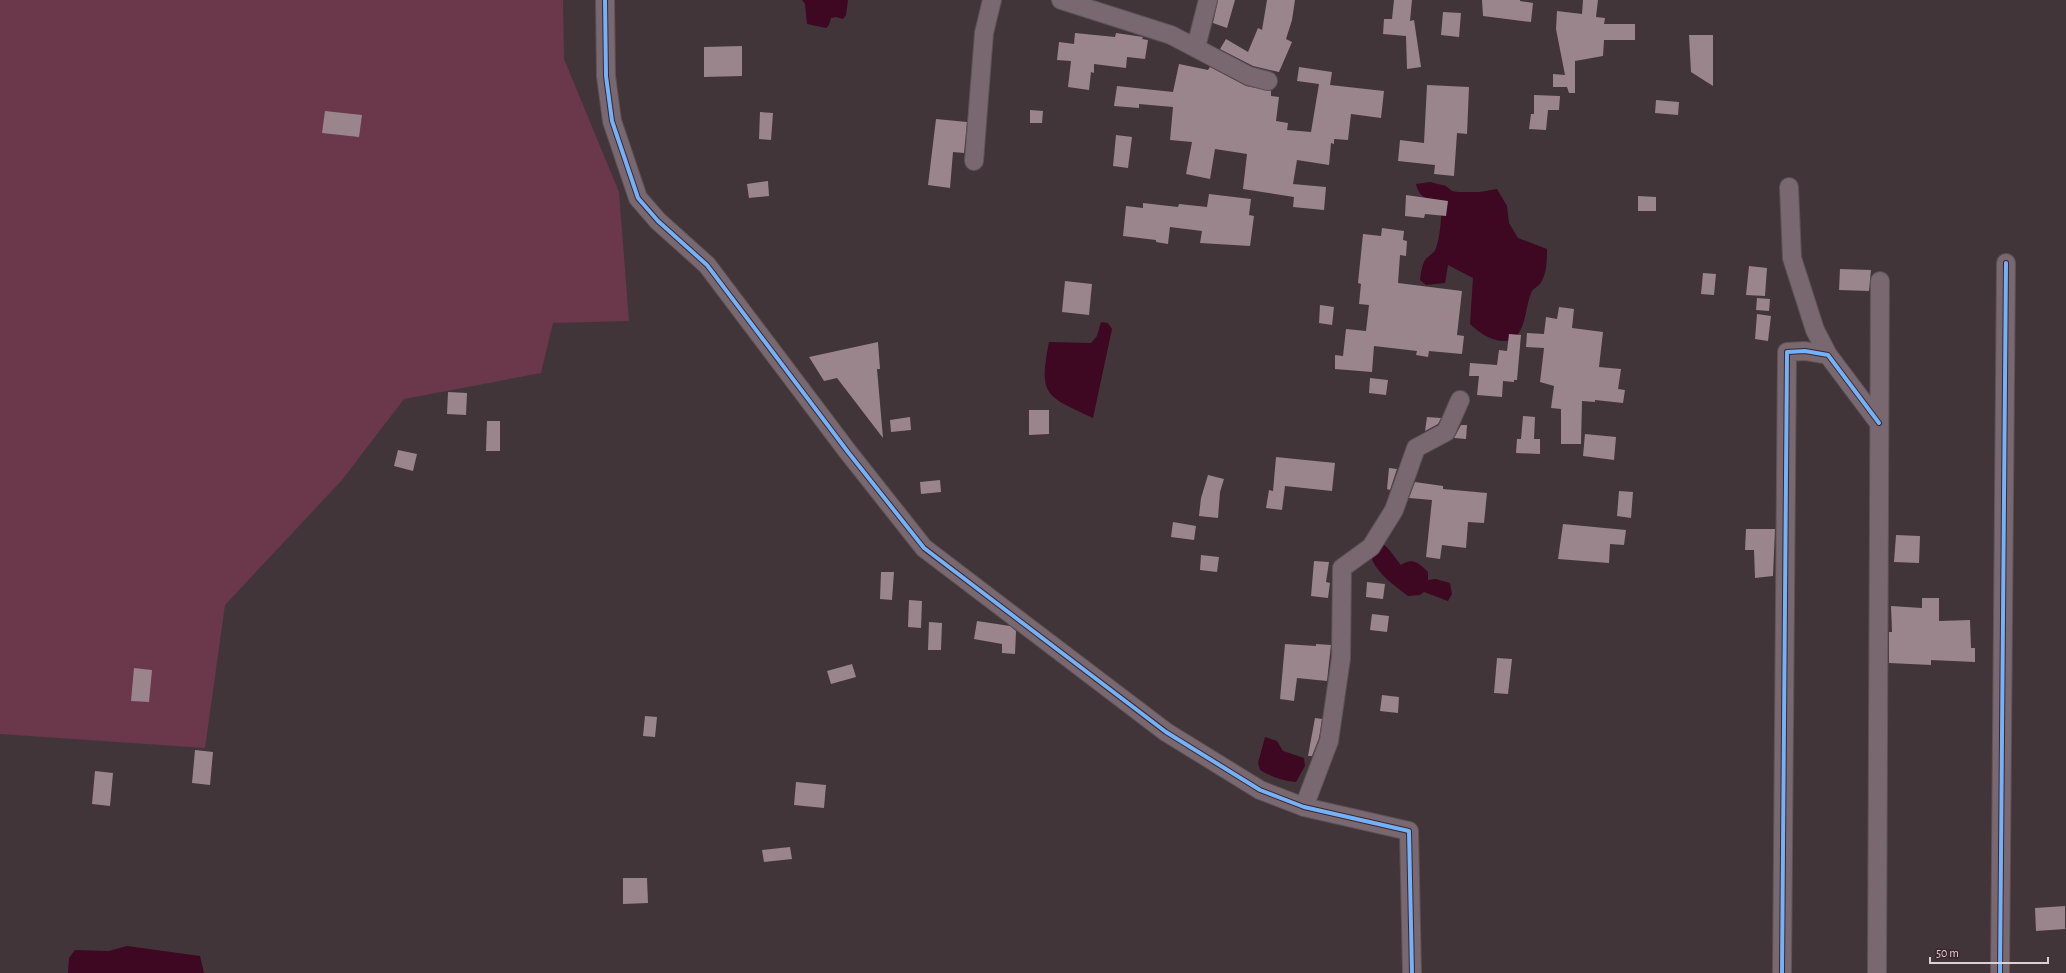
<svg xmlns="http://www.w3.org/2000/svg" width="2066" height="973" font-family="'Alegreya Sans',sans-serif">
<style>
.green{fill:#6a374b}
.water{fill:#3e0722}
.building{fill:#9a858c}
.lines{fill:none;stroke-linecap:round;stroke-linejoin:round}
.minor-casing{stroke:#5d5256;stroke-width:20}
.minor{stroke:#79686f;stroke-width:18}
.cycleway-casing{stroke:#3c252d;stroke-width:6}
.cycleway{stroke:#73b2f8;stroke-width:4}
</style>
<rect width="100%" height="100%" fill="#413539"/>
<path class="green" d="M0,0H563L564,59L619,192L629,321L553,323L541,373L404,399L342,480L225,605L205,748L0,734Z"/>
<g class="water">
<path d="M802,0H848L846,15L843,19L836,17L831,18L829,25L826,28L807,24L805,4Z"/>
<path d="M1430,182L1446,186L1452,191L1458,192H1480L1497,189L1507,206L1509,223L1518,238L1547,249C1547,260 1547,276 1539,285C1537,287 1534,288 1532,291C1524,307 1527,343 1502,341C1489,340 1479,332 1470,324L1473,278L1448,265L1445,283L1426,285L1420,280C1421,273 1422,261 1428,257C1431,254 1435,252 1436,248C1439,241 1442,218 1441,211C1440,196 1420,205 1416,184Z"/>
<path d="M1101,322L1108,323L1112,329L1093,418C1047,396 1038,397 1049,342L1091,343L1097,336Z"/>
<path d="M1380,542C1391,549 1393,556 1401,565C1412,557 1419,563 1428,572V580L1436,579L1450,583L1452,594L1448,601L1424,592L1420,595L1408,596C1394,585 1380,576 1372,560L1375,549Z"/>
<path d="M1265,737L1277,741L1283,751L1304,758L1305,766L1296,782C1283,781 1270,776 1260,770L1258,763Z"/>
<path d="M127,946L200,956L204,973H68L69,958L75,950L109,951Z"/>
</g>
<g class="building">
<path d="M1218,0H1235L1227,28L1213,23Z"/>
<path d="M1267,0H1295L1292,20L1286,39L1292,42L1279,72L1253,66L1220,49L1226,39L1248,52L1258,28L1262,30Z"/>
<path d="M1394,0H1412L1410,21L1414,20L1421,67L1407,69L1406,36L1383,34L1384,19H1392Z"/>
<path d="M1482,0H1520V1L1533,3L1531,22L1483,16Z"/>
<path d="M1583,0H1598L1596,17L1605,18L1604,24H1635V40H1604L1603,56L1575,61V93H1569L1567,87H1553V74L1565,75L1556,29L1557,11L1582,14Z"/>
<path d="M1443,12L1461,13L1459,37L1441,35Z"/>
<path d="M1075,33L1115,37L1116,33L1143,37L1142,39L1148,40L1145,59L1127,57L1126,68L1094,64V73L1091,72L1089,90L1068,87L1071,61L1057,60L1059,42L1074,44Z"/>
<path d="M1689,35H1713V86L1691,72Z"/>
<path d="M742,46V76L704,77V47Z"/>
<path d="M1179,64L1208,70L1210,67L1246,86L1271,91V96L1279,97L1276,121L1288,123L1287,130L1311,132L1319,84L1297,81L1299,67L1332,72L1330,85L1384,91L1381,118L1351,114L1348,140L1334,139V144L1331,143L1329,165L1297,160L1293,184L1326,187L1324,210L1293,207L1294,197L1243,189L1247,154L1215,149L1210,179L1186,174L1192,142L1170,140L1173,107L1139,104V108L1114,106L1117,86L1173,92Z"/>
<path d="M1427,85L1469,87L1467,134L1457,133L1454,176L1434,174L1435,165L1398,161L1400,140L1424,143Z"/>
<path d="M1534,95L1560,96L1559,110H1548L1546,130L1529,129L1531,114H1534Z"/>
<path d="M1656,100L1679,102L1678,115L1655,113Z"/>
<path d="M1030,110L1043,111L1042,123H1030Z"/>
<path d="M325,111L362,115L359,137L322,133Z"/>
<path d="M760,112L773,113L771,140L759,139Z"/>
<path d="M936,119L967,122L964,153L953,152L950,188L928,185Z"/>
<path d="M1116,135L1132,137L1128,168L1113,166Z"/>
<path d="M768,181L769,196L749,198L747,184Z"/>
<path d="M1209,194L1251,199L1249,215L1254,216L1250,246L1200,243L1202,231L1170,227L1168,244L1156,242V240L1123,236L1126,206L1143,208V203L1178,207L1179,204L1207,207Z"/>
<path d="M1406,195L1448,201L1446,216L1425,214L1424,218L1405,216Z"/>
<path d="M1638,196L1656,197V211H1638Z"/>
<path d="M1382,228L1404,231L1403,240L1407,241L1406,256L1400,255L1398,283L1462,291L1457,335L1464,336L1462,354L1429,351L1428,357L1416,355L1417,351L1374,346L1372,372L1335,369V355L1343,356L1346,329L1366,331L1369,305L1359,304L1361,284L1358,283L1363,234L1381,236Z"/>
<path d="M1749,266L1767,268L1765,296L1746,295Z"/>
<path d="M1840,269L1871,270L1869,291L1839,290Z"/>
<path d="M1703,273L1716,274L1714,295L1701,294Z"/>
<path d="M1065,281L1092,284L1089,315L1062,312Z"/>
<path d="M1757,298L1770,299L1769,311L1756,310Z"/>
<path d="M1320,305L1334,307L1332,325L1319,323Z"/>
<path d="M1559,307L1574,309L1572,328L1603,332L1599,367L1621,369L1618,389L1625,390L1623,403L1595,400V402L1582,401L1581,444H1561V409L1551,408L1554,386L1540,382L1544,348L1526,347L1527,333L1544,334L1546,317L1557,319Z"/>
<path d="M1757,314L1771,316L1768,341L1755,339Z"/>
<path d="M1509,334L1521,335L1517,380H1514V382L1503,381L1502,397L1477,395L1479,376H1469L1470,363L1497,365L1499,350L1507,351Z"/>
<path d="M878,342L880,369H877L883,438L837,378L824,381L809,357Z"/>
<path d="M1370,378L1388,380L1386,395L1369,393Z"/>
<path d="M448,392L467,393L466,415L447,414Z"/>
<path d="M1029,410H1049V434L1029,435Z"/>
<path d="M1523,416L1535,417L1534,439H1540V454L1516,453L1517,439H1521Z"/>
<path d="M910,417L911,430L891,432L890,420Z"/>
<path d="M1427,417L1441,418L1438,424L1425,431Z"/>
<path d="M487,421H500V451H486Z"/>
<path d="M1461,425H1467L1466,439L1454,438Z"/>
<path d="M1585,434L1616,437L1614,460L1583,456Z"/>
<path d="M398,450L417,454L413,471L394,466Z"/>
<path d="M1276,457L1335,463L1332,491L1285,486L1282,510L1266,508L1269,490L1273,491Z"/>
<path d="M1389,468L1397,469L1390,490L1387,489Z"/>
<path d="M1208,475L1224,479L1220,492L1218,518L1199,516L1201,498Z"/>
<path d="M940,480L941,492L921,494L920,482Z"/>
<path d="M1415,482L1443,486V489L1487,493L1484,523L1468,522L1466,548L1442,545L1440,559L1426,557L1432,500L1409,498Z"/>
<path d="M1619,491L1633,492L1631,518L1617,516Z"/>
<path d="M1173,522L1196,526L1194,540L1171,537Z"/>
<path d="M1563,524L1626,530L1624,545L1610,544L1609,563L1558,559Z"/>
<path d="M1746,529H1775L1773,576L1755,578L1754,550H1745Z"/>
<path d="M1896,535L1920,536L1919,563L1894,562Z"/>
<path d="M1201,555L1219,557L1217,572L1200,570Z"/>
<path d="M1314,561L1329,562L1326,582L1330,583L1328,598L1311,596Z"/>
<path d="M881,572H894L892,600L880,599Z"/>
<path d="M1367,582L1385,584L1383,599L1366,597Z"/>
<path d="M1922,598H1939V621L1970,620L1971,648H1975V662L1931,660V665L1889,663V632H1892L1891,606L1922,608Z"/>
<path d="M909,600L922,601L921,628L908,627Z"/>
<path d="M1372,614L1389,616L1387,632L1370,630Z"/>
<path d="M977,621L1010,626L1016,631L1015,654L1002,653V644L974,639Z"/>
<path d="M929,622L942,623L941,650H928Z"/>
<path d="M1285,644L1316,646V644L1331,645L1327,681L1297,678L1294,701L1280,699Z"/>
<path d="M1497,658L1512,659L1508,694L1494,693Z"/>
<path d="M852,664L856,677L831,684L827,671Z"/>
<path d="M134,668L152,670L149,702L131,701Z"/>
<path d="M1382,695L1399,697L1398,713L1380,711Z"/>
<path d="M645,716L657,717L655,737L643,736Z"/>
<path d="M1315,718L1322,719L1319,738L1312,756H1308Z"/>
<path d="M195,750L213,752L210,785L192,783Z"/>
<path d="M95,771L113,773L110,806L92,804Z"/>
<path d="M796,782L826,785L824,808L794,805Z"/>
<path d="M790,847L792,859L764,862L762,850Z"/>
<path d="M623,878H647L648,903L623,904Z"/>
<path d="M2065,906V929L2036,931L2035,908Z"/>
</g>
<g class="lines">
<g class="minor-casing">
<g id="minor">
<path d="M605,0L606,76L612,121L638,198L658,221L707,265L848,452L924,548L1166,732L1260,790L1304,807L1409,831L1412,973"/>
<path d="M1061,0L1171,35L1249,76L1268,81"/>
<path d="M1196,47L1208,0"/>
<path d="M974,161L984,33L992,0"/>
<path d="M1789,187L1792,258L1815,330L1828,355"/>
<path d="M1304,807L1329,741L1341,658L1342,568L1371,547L1394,510L1416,448L1446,432L1460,400"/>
<path d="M1782,973L1787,352L1805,351L1828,355L1879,423"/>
<path d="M1877,973L1880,281"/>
<path d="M2000,973L2006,263"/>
</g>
</g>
<use href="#minor" class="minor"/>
<g class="cycleway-casing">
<g id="cycleway">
<path d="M605,0L606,76L612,121L638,198L658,221L707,265L848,452L924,548L1166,732L1260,790L1304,807L1409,831L1412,973"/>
<path d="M1782,973L1787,352L1805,351L1828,355L1879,423"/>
<path d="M2000,973L2006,263"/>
</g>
</g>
<use href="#cycleway" class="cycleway"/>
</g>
<path d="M1930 957v6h118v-6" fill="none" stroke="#dfcfd4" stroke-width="2"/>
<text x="1936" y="957" font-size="12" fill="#dfcfd4" stroke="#3c252d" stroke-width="3" paint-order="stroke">50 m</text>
</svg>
